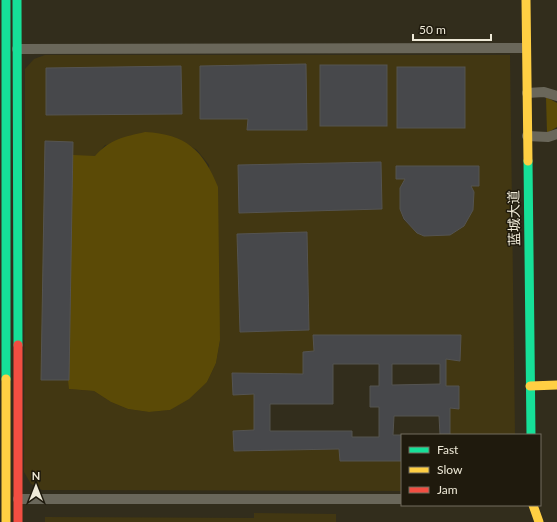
<svg xmlns="http://www.w3.org/2000/svg" width="557" height="522" font-family="Lato,'Noto Sans SC',sans-serif">
<style>
.built{fill:#423712;fill-rule:evenodd}
.green{fill:#5b4a06}
.building{fill:#47484b;stroke:#555451;fill-rule:evenodd}
.lines{fill:none;stroke-linecap:round;stroke-linejoin:round}
.street{stroke:#6a675a;stroke-width:10}
.fast{stroke:#16e098;stroke-width:9}
.slow{stroke:#ffcf43;stroke-width:9}
.jam{stroke:#f24e42;stroke-width:9}
.labels{text-anchor:middle;stroke-width:3;stroke-linejoin:round;paint-order:stroke}
.street-label{font-size:14px;fill:#eee9d7;stroke:#1f1a0d}
</style>
<rect width="100%" height="100%" fill="#322d1c"/>
<g class="built">
<path d="M45,55H510L515,435H450V408L458,409L446,386V359L460,360L313,335L314,351L303,352V374L232,373L233,394H254V430L233,431L234,451L339,449L340,461H402V491L42,490L31,484L24,472L25,69L34,59ZM306,65V130H248V119L200,118V66ZM320,65H387V126H320ZM181,66L182,114L46,115V68ZM180,140L197,150L209,165L220,340L216,363L207,382L170,410L149,412L128,409L111,402L94,391L69,389L73,156H96L105,145ZM381,162L382,209L239,213L238,165ZM396,166L479,167V186H471L474,192L473,210L464,226L450,235L424,236L417,233L403,219L400,209V188L405,179H396ZM307,233L309,330L240,332L237,234Z"/>
<path d="M254,513L336,514V522H45V517L254,518Z"/>
</g>
<g class="green">
<path d="M546,97L557,103V127L547,133Z"/>
<path d="M145,132C186,134 203,150 218,187L220,340L216,363L207,382L189,399L170,410L149,412L128,409L111,402L94,391L69,389L68,380H41L45,141L73,142V155L95,156C110,139 124,137 145,132Z"/>
</g>
<g class="building">
<path d="M306,64L307,130H247L248,119H200V66Z"/>
<rect x="320" y="65" width="67" height="61"/>
<path d="M181,66L182,114L46,115V68Z"/>
<rect x="397" y="67" width="68" height="61"/>
<path d="M45,141L73,142L69,380H41Z"/>
<path d="M381,162L382,209L239,213L238,165Z"/>
<path d="M396,166H479V186H471L474,192L473,210L464,226L450,235L424,236L417,233L404,219L400,209V188L405,179H396Z"/>
<path d="M307,232L309,330L240,332L237,234Z"/>
<path d="M313,335H461L460,361L446,359V386H459V409L450,408V435H440L439,416H394L393,435H417H402V461H340L339,449L234,451L233,431L254,430V394L233,395L232,373L303,374V352L314,351ZM333,364H379V386H370V407H379V437H352V431H270V404H333ZM392,364H440V384L392,385Z"/>
</g>
<g class="lines">
<g class="street">
<path d="M17,49L526,48"/>
<path d="M527,93L544,92L557,96"/>
<path d="M527,136L548,137L557,134"/>
<path d="M18,499H402"/>
</g>
<g class="fast">
<path d="M6,0V379"/>
<path d="M17,0L18,345"/>
<path d="M528,161L531,435"/>
</g>
<g class="slow">
<path d="M526,0L528,161"/>
<path d="M6,379V522"/>
<path d="M530,386L557,385"/>
<path d="M533,505L539,522"/>
</g>
<path class="jam" d="M18,345V522"/>
</g>
<g class="labels">
<g class="street-label">
<text transform="translate(514 218) rotate(-91)" y="5">蓝城大道</text>
</g>
</g>
<rect x="401" y="434" width="140" height="72" fill="#1f1a0d" stroke="#726d5e"/>
<rect x="409" y="447" width="20" height="6" fill="#16e098" stroke="#726d5e"/>
<text x="437" y="454" font-size="12" fill="#eee9d7">Fast</text>
<rect x="409" y="467" width="20" height="6" fill="#ffcf43" stroke="#726d5e"/>
<text x="437" y="474" font-size="12" fill="#eee9d7">Slow</text>
<rect x="409" y="487" width="20" height="6" fill="#f24e42" stroke="#726d5e"/>
<text x="437" y="494" font-size="12" fill="#eee9d7">Jam</text>
<g transform="translate(36 486)" stroke="#1f1a0d" stroke-width="3" paint-order="stroke">
<path d="M0-3L7 15L0 10L-7 15Z" fill="#eee9d7"/>
<text y="-6" font-size="11" font-weight="bold" text-anchor="middle" fill="#eee9d7">N</text>
</g>
<path d="M413 34v6h78v-6" fill="none" stroke="#eee9d7" stroke-width="2"/>
<text x="419" y="34" font-size="12" fill="#eee9d7" stroke="#1f1a0d" stroke-width="3" paint-order="stroke">50 m</text>
</svg>
